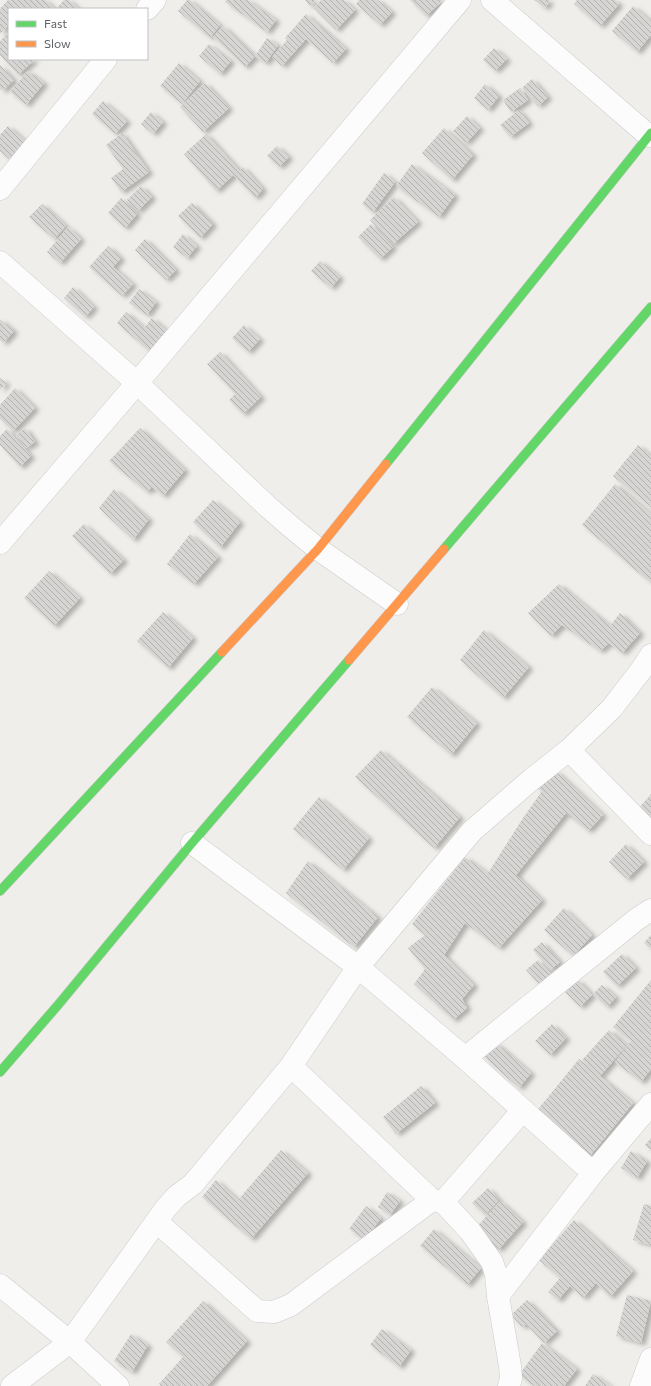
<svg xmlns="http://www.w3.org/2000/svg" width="651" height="1386" font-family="Commissioner,sans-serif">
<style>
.building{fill:url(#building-back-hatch);filter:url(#shadow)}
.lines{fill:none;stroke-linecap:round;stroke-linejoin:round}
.street-casing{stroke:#cbcccc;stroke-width:23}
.fast-casing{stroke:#cacacb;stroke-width:10}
.slow-casing{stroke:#cacacb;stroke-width:10}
.street{stroke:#fdfcfc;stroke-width:22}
.fast{stroke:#63d668;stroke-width:9}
.slow{stroke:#ff974d;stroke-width:9}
</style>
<defs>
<pattern id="building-back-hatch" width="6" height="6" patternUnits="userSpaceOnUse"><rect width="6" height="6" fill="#d6d5d3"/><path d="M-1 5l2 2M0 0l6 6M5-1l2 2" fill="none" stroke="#b1b0af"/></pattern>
<filter id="shadow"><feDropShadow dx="4.5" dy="2.5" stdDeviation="2" flood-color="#0004"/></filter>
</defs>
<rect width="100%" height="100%" fill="#efeeea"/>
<g class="building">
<path d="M8,0H45L55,9H9V24L0,34V9Z"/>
<path d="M64,0H69L79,9H60L58,7Z"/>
<path d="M187,0H190L220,25L210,38L178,11Z"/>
<path d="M226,0H248L276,20L267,32L225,2Z"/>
<path d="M305,0H316L310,6Z"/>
<path d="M321,0H344L355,10L336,30L314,8Z"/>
<path d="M359,0H378L392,12L380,25L356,4Z"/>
<path d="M410,0H443L426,16Z"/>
<path d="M534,0H550L545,8Z"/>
<path d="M577,0H615L619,4L600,26L574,4Z"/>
<path d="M633,6L651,21V35L637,52L612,31Z"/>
<path d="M306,14L346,49L333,63L306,39L282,66L272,57L287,40L285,38Z"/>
<path d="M223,26L255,56L245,67L213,37Z"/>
<path d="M9,32V59H35L18,75L0,55V41Z"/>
<path d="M267,38L278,45L266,63L255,56Z"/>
<path d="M209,44L231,61L220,74L199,56Z"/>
<path d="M494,48L507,59L495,71L483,60Z"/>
<path d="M179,63L200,81L182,104L160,86Z"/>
<path d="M0,65L14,80L2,91L0,89Z"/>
<path d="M28,71L44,83L26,105L10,92Z"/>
<path d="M532,79L548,97L538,106L522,88Z"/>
<path d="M205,83L229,108L203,132L180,107Z"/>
<path d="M485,84L499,96L488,110L474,98Z"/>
<path d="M520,88L528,100L511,112L503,100Z"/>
<path d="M103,101L127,121L115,134L92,114Z"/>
<path d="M519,110L529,123L510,137L500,125Z"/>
<path d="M151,112L163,122L153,134L141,124Z"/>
<path d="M467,116L480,128L466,143L453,131Z"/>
<path d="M8,126L25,141L9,159L0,151V135Z"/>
<path d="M444,128L473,155L452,180L422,153Z"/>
<path d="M122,133L149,172L121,192L111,178L123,169L106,145Z"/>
<path d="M206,134L239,170L216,191L184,154Z"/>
<path d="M277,146L289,157L279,167L267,156Z"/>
<path d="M412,164L455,195L439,217L396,186Z"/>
<path d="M243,167L263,189L255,198L234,176Z"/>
<path d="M384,173L395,182L373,212L362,204Z"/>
<path d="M141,186L152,197L138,211L127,200Z"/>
<path d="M394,197L418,222L393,244L370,220Z"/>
<path d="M121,198L137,214L125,228L108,213Z"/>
<path d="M192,203L213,224L200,238L178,216Z"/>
<path d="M42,204L66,226L54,239L29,217Z"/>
<path d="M371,224L393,247L380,259L358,237Z"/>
<path d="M68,227L81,239L60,263L47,252Z"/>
<path d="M183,234L197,246L187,258L173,247Z"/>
<path d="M145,239L176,270L166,280L135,250Z"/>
<path d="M108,246L121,258L113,267L133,284L122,296L89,267Z"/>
<path d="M320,261L340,277L331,288L311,271Z"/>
<path d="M73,287L94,307L85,317L64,298Z"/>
<path d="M139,289L156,302L147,315L129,303Z"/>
<path d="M126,312L144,328L152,318L167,331L149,351L117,323Z"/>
<path d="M0,319L14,331L3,343L0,340Z"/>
<path d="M244,325L260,339L248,352L232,338Z"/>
<path d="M220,352L261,397L243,414L229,400L235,394L207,364Z"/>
<path d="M0,378L6,383L0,390Z"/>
<path d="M15,388L35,408L13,431L0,419V405Z"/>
<path d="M25,428L35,442L26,448L16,435Z"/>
<path d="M140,428L185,470L163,496L152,487L147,492L109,461Z"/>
<path d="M7,429L31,456L20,467L0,445V436Z"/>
<path d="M638,445L651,456V507L613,476Z"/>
<path d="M615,484L651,514V583L582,525Z"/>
<path d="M114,489L149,519L133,540L99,508Z"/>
<path d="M213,500L240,522L220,548L193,522Z"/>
<path d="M84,524L124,560L110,574L72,536Z"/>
<path d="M190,534L218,557L194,584L167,564Z"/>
<path d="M49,571L80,598L54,626L24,598Z"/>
<path d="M559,584L610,626L620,613L640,633L622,653L609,643L600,651L562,625L551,636L528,613Z"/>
<path d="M163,612L193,638L168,668L137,641Z"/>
<path d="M484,630L529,667L503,698L460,660Z"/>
<path d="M432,687L477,723L451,755L407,717Z"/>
<path d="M381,750L460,817L434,848L355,777Z"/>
<path d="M556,771L603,815L588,831L566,813L516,875L542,900L499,948L465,923L444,955L474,985L462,999L467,1008L453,1020L414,984L425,969L408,948L425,935L412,924L465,857L488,873L523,818L542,791L536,788Z"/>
<path d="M651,794V819L639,808Z"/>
<path d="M319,797L369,838L343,870L293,829Z"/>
<path d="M626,844L644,862L627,879L609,862Z"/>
<path d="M308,861L378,917L354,947L286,893Z"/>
<path d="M564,908L592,935L573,956L544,930Z"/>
<path d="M651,935V949L644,943Z"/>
<path d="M542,942L560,962L550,970L533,950Z"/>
<path d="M622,954L636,968L617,986L603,972Z"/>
<path d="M538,960L551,974L539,984L526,970Z"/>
<path d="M578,980L592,995L580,1007L565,992Z"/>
<path d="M651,980V1069L641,1082L615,1062L631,1041L613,1027Z"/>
<path d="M602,985L616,997L607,1007L593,994Z"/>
<path d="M552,1024L566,1038L550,1055L535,1041Z"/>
<path d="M609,1030L627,1045L600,1076L582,1060Z"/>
<path d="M496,1043L531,1073L519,1088L484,1057Z"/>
<path d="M579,1059L633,1103L589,1157L535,1113Z"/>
<path d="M421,1086L435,1103L396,1134L383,1117Z"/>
<path d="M651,1138V1150L645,1145Z"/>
<path d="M281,1150L308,1173L251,1239L202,1197L216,1180L238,1200Z"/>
<path d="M631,1151L647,1161L637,1178L621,1168Z"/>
<path d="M488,1188L499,1200L485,1215L472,1203Z"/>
<path d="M387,1192L400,1201L390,1215L378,1207Z"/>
<path d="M500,1201L523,1222L498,1250L475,1229Z"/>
<path d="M644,1204L651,1206V1245L633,1240Z"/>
<path d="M366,1206L381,1218L365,1240L349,1229Z"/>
<path d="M574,1220L633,1271L610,1297L596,1283L583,1298L570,1286L558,1300L548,1292L560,1278L539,1260Z"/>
<path d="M434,1229L481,1268L467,1285L420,1246Z"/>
<path d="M627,1295L651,1301L641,1343L616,1336Z"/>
<path d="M527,1300L557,1331L544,1343L526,1324L522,1327L511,1315Z"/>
<path d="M203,1301L247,1341L207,1386H161L159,1384L183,1357L166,1342Z"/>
<path d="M382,1329L411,1350L399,1367L370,1345Z"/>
<path d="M131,1334L148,1345L132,1372L114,1361Z"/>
<path d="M542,1343L577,1369L564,1386H534L519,1375Z"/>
<path d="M593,1374L611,1386H585Z"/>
</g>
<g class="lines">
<g class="street-casing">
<g id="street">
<path d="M492,0L649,136"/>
<path d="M147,9L155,0"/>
<path d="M0,189L106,59"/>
<path d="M0,262L137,383L267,506L290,526L318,549L397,604"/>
<path d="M0,543L137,383L460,0"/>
<path d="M569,750L651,834"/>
<path d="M192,843L358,967L465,1058L593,1173"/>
<path d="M465,1058L637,919L651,910"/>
<path d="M291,1066L432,1200L443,1202L470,1231L492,1262L496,1274L498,1296L510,1366L511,1378L509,1386"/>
<path d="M443,1202L523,1110"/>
<path d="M157,1222L257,1311L274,1312L291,1305L432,1200"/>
<path d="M0,1285L70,1342L118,1386"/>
<path d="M498,1296L593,1173L651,1104"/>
<path d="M12,1386L70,1342L166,1208L177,1196L193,1184L291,1066L358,967L472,831L532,779L569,750L612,708L642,669L651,655"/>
<path d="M641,1386L651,1359"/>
</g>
</g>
<g class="fast-casing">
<g id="fast">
<path d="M386,464L651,133"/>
<path d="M444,549L651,307"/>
<path d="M0,891L222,652"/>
<path d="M0,1072L58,1005L192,843L349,660"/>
</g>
</g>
<g class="slow-casing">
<g id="slow">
<path d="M222,652L318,549L386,464"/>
<path d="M349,660L444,549"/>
</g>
</g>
<use href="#street" class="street"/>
<use href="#fast" class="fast"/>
<use href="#slow" class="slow"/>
</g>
<rect x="8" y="8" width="140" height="52" fill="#ffffff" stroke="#bfc1c3"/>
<rect x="16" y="21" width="20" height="6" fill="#63d668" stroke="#bfc1c3"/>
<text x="44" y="28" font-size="12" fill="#5f6368">Fast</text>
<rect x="16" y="41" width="20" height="6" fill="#ff974d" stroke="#bfc1c3"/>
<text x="44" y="48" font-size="12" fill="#5f6368">Slow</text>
</svg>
